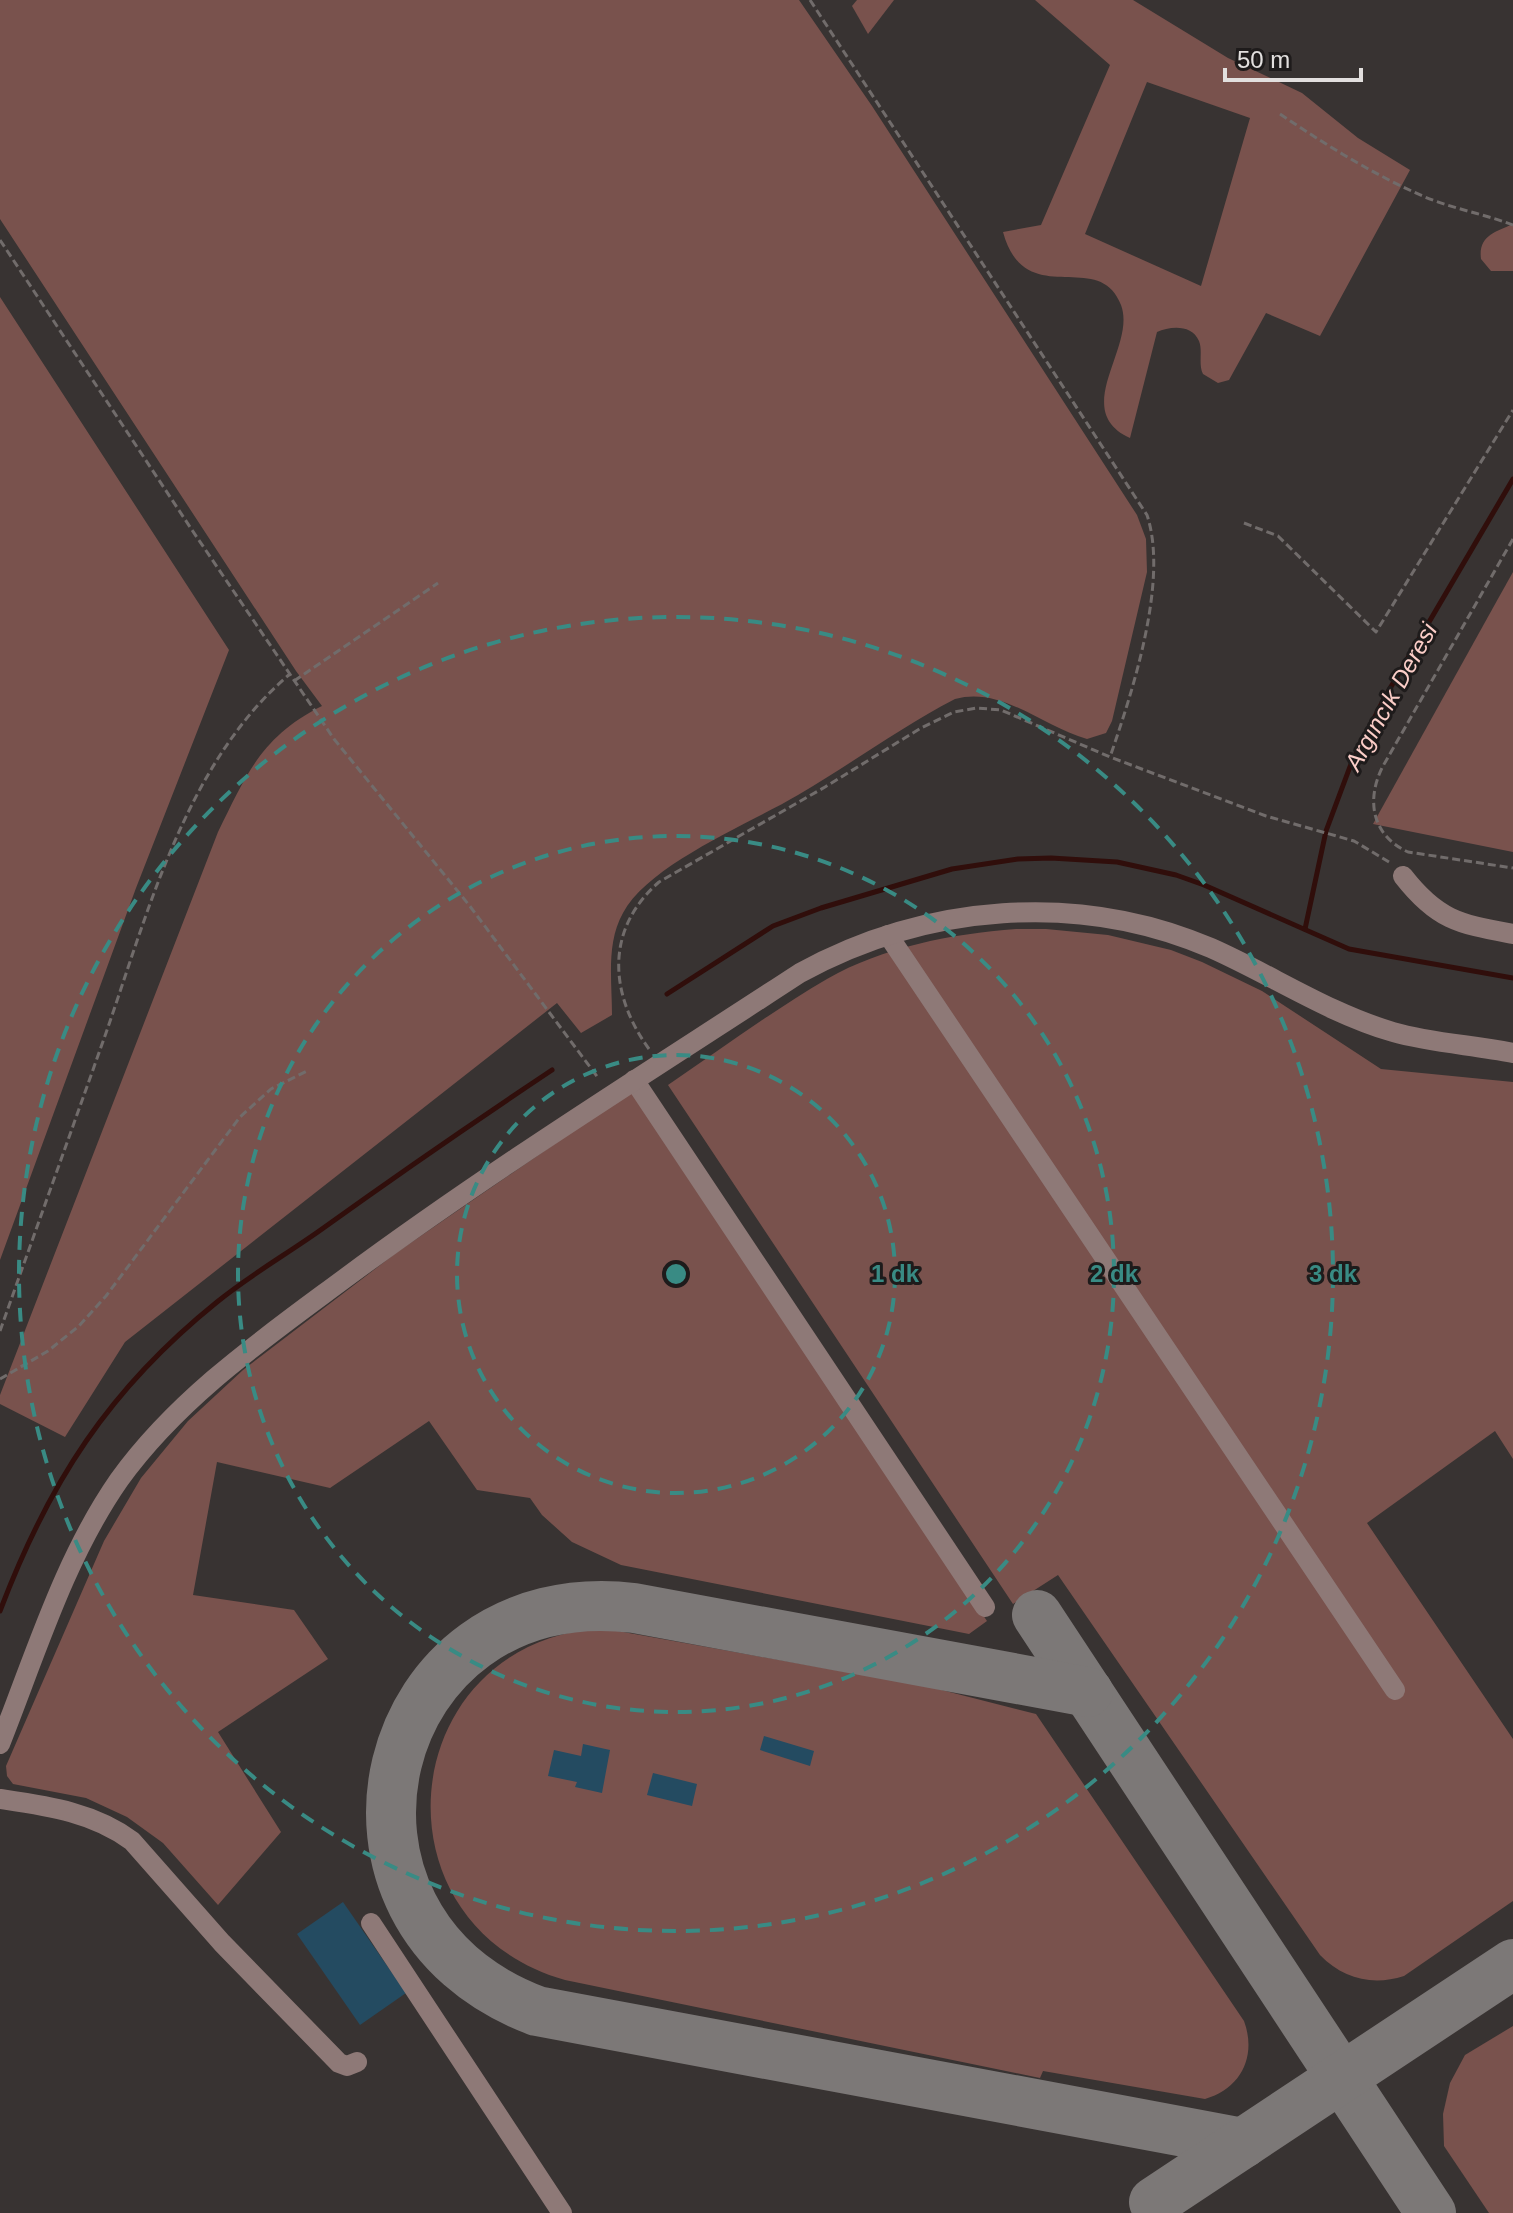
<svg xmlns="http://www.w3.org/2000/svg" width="1513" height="2213" font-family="Arial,sans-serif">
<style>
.green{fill:#79524d;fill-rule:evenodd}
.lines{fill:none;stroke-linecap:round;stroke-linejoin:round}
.stream{stroke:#300e0b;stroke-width:5}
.taxiway{stroke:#7c7877;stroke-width:50}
.building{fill:#244b61}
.path{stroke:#716c6b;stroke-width:3;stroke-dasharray:8 4;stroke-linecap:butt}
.minor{stroke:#8e7977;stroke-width:20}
.ring{fill:none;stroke:#398b84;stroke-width:4;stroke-dasharray:14 10}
.labels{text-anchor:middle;stroke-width:6;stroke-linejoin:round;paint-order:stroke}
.water-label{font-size:24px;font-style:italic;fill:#fccec8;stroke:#1e1b1b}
.centre{fill:#398b84;stroke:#1e1b1b;stroke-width:4}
.ring-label{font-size:24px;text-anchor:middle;font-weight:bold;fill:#398b84;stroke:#1e1b1b;stroke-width:6;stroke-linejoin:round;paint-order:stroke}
</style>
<rect width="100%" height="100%" fill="#383332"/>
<g class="green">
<path d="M0,0H799L872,106L1137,515L1146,539L1147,572L1112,721L1106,733L1087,739C1043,727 1002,686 955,699C901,727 851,764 798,795C749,824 649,864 623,913C606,943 612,981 612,1015L581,1033L557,1003L125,1342L65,1437L0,1404V1395L218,832C247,773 262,736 322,706L296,671L0,219Z"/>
<path d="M857,0H894L868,34L852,6Z"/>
<path d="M1035,0H1133L1228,58L1302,93L1358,138L1410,170L1320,336L1266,313L1229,380L1218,383L1203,374C1198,364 1203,351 1199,341C1192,324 1170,326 1157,332L1130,438C1069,410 1137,347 1121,305C1099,247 1025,313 1003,232L1041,225L1110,65ZM1147,82L1250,118L1201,286L1085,234Z"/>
<path d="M1513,224V271H1491L1481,259C1478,236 1495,232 1513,224Z"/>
<path d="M0,297L229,650L136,888L0,1260Z"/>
<path d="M1513,572V852L1373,824L1499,597Z"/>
<path d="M1016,929H1046L1108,935L1171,950L1202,962L1262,991L1381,1069L1513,1082V1459L1495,1431L1367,1523L1513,1739V1901L1404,1976C1373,1986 1343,1979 1320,1955L1058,1575L1013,1604L668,1085C720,1050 772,1011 827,979C883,947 951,934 1016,929Z"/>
<path d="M633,1090L987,1621L969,1634L621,1565L572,1542L542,1515L530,1498L477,1490L429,1421L330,1488L217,1462L193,1595L294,1610L328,1659L218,1732L281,1832L218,1905L163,1843L127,1817L86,1798L13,1784L7,1776L6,1766L104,1541L141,1478L188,1421L243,1370L396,1253Z"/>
<path d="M601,1628L930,1687L1036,1714L1244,2021C1257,2056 1241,2089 1205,2099L1043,2071L1040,2078L565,1980C368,1924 394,1643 601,1628Z"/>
<path d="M1513,2026V2213H1489L1444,2146L1443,2114L1450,2083L1465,2055Z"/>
</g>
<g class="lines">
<g class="stream">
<path d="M1305,929L1326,831L1351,764L1385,697L1513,479"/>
<path d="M667,994L773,926L821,908L952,869L1018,859L1051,858L1117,862L1176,875L1204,885L1349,949L1513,978"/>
<path d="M0,1611C49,1482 109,1389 217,1302C250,1275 287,1254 322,1229C397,1175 474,1122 552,1070"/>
</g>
<g class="taxiway">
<path d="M1037,1615L1431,2213"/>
<path d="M1088,1692L634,1608C375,1577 293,1919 537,2011L1243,2143"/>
<path d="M1154,2202L1513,1964"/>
</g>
</g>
<g class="building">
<path d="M764,1736L814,1751L810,1766L760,1750Z"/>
<path d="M583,1744L610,1750L602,1793L575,1787L577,1782L548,1776L554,1750L581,1756Z"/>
<path d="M653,1773L697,1784L692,1806L647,1795Z"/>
<path d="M343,1902L406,1993L360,2025L297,1934Z"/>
</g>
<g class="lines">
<g class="path">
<path d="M810,0L1147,515C1169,581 1132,693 1110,757"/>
<path d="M1280,114C1326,145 1374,175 1425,197C1454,209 1484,214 1513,225"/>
<path d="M0,240L192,530L334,739L469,905L599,1079"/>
<path d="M1244,523L1278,536L1376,632L1513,410"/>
<path d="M1513,539L1383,766C1366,799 1371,835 1408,852L1513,868"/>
<path d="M294,681L438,583"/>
<path d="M649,1049C609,994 605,929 659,882L825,787L921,728L954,712L977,708L1001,710L1110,757L1266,816L1354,841L1389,862"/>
<path d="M0,1331C35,1232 71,1132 106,1033C149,909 187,761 290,674"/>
<path d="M0,1379L48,1351L79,1326L106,1296L240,1117L271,1089L307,1071"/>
</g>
<g class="minor">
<path d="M1403,876C1438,921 1460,924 1513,934"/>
<path d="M888,935L1395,1690"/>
<path d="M634,1080L985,1607"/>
<path d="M0,1744C35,1656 64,1559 119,1480C178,1398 263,1339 344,1279C491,1170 647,1073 800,973C926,904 1078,891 1211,948C1272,975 1328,1013 1393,1032C1431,1043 1474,1045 1513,1053"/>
<path d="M0,1799C47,1806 93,1812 132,1841L222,1943L339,2063L347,2066L357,2062"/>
<path d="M371,1923L562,2213"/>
</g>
</g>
<g class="ring">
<circle cx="676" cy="1274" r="219"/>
<circle cx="676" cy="1274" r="438"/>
<circle cx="676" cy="1274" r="657"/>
</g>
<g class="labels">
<g class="water-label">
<text transform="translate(1391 697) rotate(-61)" y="8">Argıncık Deresi</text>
</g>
</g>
<circle cx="676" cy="1274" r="12" class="centre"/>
<g class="ring-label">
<text x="895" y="1282">1 dk</text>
<text x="1114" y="1282">2 dk</text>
<text x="1333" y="1282">3 dk</text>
</g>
<path d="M1225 68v12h136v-12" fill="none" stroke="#e2dfde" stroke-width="4"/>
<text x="1237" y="68" font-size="24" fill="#e2dfde" stroke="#1e1b1b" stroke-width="6" paint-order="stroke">50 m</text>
</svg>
